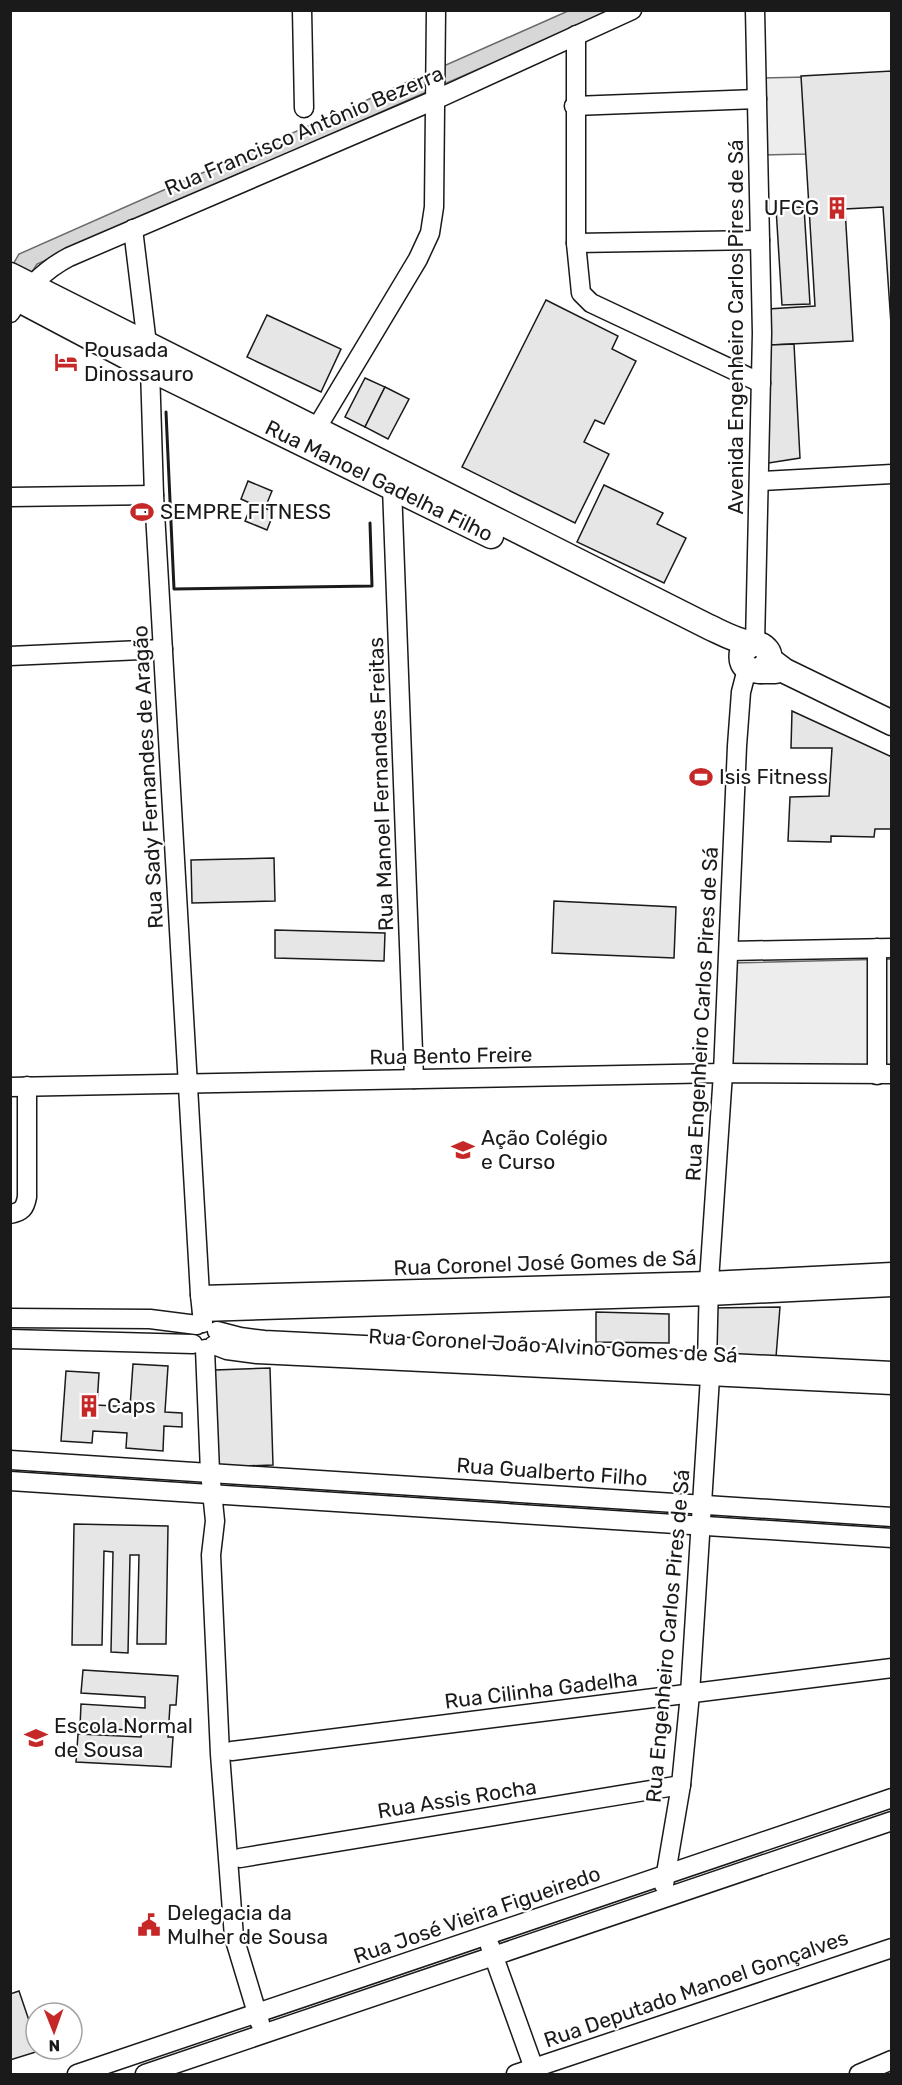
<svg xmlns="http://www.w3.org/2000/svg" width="902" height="2085" font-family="Rubik,sans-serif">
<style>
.green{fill:#ededed;stroke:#6a6a6a;stroke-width:1.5}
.water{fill:#d7d7d7;stroke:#6a6a6a;stroke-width:1.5}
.building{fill:#e6e6e6;stroke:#1a1a1a;stroke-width:1.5}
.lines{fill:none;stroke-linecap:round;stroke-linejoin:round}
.minor-casing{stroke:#1a1a1a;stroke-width:21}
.major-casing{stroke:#1a1a1a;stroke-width:27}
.minor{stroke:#fff;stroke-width:18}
.major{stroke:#fff;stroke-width:24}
.wall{stroke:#1a1a1a;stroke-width:3}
.labels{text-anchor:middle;stroke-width:4.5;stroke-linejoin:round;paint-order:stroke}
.street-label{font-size:21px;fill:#1a1a1a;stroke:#fff}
.poi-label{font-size:21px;fill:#1a1a1a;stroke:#fff;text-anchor:start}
</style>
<rect width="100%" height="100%" fill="#fff"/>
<g class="green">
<path d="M805,77L806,154L763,155L762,78Z"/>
<path d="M891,959V1066L732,1067L733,963Z"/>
</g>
<path class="water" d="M568,11H610L37,264L21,289L11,268L19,254Z"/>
<g class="building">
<path d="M892,71V339L883,207L845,209L853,341L770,345L768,309L815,306L801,76Z"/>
<path d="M804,207L810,304L782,305L776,208Z"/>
<path d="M546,300L618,336L612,349L636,361L604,424L595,420L584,442L609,454L575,523L462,467Z"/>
<path d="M267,315L341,349L321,392L247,357Z"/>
<path d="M794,344L800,458L762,464L770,345Z"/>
<path d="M365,378L385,387L365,427L345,417Z"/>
<path d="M385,387L409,399L388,439L365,427Z"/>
<path d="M248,481L272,491L265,508L274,512L267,530L245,521L252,504L241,499Z"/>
<path d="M604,485L663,513L657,524L686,538L664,583L577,542Z"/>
<path d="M792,711L892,757V829H875L874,837L831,836V842L788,841L790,797L829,796L832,748H791Z"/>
<path d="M274,858L275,901L192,903L191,860Z"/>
<path d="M554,901L676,907L674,958L552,953Z"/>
<path d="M275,930L385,933L384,961L275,958Z"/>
<path d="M780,1307L776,1357L714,1354L712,1308Z"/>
<path d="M596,1312L669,1314V1343L596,1342Z"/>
<path d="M133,1364L168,1366L165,1412L182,1413V1427L164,1426L163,1451L126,1448L127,1433L93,1431L92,1443L61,1441L66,1371L99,1373L97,1405L130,1407Z"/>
<path d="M270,1368L273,1465L218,1467L215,1370Z"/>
<path d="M74,1524L168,1526L166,1644H137L139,1555H130L128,1653L111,1652L113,1552L104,1551L102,1645H72Z"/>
<path d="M83,1670L178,1676L176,1705H170L168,1737H173L171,1767L76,1762L78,1734L141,1737L142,1731L80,1727L81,1704L145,1708V1697L81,1693Z"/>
<path d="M19,1991L36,2041V2049L39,2051L10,2060V1994Z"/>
</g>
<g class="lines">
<g class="minor-casing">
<g id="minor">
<path d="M302,10L304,108"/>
<path d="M755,10L762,333L755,644"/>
<path d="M576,35V243L581,293L591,303L761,383"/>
<path d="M574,106L757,99"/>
<path d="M133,229L150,369L154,495L200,1295L203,1323"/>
<path d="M576,243L760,240"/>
<path d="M10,313C25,290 44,270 69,257L437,99L632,10"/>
<path d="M316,429L418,259L430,233L434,207L436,10"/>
<path d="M760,481L892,474"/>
<path d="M392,487L414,1079"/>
<path d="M10,497L154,495"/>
<path d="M10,656L163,649"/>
<path d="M729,951L892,948"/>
<path d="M877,1075V948"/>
<path d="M10,1087L723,1073L892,1074"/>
<path d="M10,1214C22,1212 25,1208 27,1197V1086"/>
<path d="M200,1295L709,1281L892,1272"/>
<path d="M202,1312L709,1296L892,1287"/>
<path d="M10,1318L150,1319L197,1325"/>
<path d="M217,1331L240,1337L264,1340L892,1371"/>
<path d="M10,1339L193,1344"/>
<path d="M214,1345L227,1350L257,1354L892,1385"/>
<path d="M205,1349L210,1472L215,1521L211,1555L220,1754L234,1937L260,2023"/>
<path d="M707,1363L709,1281L723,1073L737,746L741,692L747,669"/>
<path d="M10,1460L892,1517"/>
<path d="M10,1481L892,1538"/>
<path d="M232,1751L892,1668"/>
<path d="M240,1858L681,1785"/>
<path d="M664,1885L681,1785L690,1694L710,1377"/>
<path d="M490,1946L536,2074"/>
<path d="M77,2074L892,1798"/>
<path d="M145,2074L892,1821"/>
<path d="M516,2074L892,1948"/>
<path d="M859,2074L892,2060"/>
</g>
</g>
<g class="major-casing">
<g id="major">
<path d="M10,275L709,627C722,633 736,641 750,643C755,644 760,643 764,647C774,655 768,665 760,671"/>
<path d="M10,295L150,369L491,536"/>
<path d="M751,644L742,652C738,674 759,671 775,671"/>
<path d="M769,659L785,671L892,723"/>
</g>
</g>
<use href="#minor" class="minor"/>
<use href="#major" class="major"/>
<path class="wall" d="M166,412L174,589L372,586L370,523"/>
</g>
<defs>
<g id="building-bare" transform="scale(1.8)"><path d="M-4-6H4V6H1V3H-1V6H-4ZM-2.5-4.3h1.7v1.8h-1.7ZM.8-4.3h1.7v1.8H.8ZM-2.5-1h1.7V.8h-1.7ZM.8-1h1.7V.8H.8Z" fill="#c62828" stroke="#fff" stroke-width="2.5" paint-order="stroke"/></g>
<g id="hotel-bare" transform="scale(1.8)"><path d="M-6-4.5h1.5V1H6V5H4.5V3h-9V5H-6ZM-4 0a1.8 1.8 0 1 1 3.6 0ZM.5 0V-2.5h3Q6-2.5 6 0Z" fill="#c62828" stroke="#fff" stroke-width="2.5" paint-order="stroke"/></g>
<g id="stadium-bare" transform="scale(1.8)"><path d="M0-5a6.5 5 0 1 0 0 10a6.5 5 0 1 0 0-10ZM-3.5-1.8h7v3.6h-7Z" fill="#c62828" stroke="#fff" stroke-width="2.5" paint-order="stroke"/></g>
<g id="school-bare" transform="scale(1.8)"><path d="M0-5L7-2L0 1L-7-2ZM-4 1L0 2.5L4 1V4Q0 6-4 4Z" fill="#c62828" stroke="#fff" stroke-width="2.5" paint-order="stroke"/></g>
<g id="university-bare" transform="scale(1.8)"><path d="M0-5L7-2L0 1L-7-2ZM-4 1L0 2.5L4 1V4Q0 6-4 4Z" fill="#c62828" stroke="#fff" stroke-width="2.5" paint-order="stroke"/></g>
<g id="civic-bare" transform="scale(1.8)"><path d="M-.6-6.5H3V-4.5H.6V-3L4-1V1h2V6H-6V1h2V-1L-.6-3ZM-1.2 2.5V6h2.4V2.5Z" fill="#c62828" stroke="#fff" stroke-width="2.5" paint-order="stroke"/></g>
</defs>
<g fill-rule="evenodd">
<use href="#building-bare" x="837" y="208"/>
<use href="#hotel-bare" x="66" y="362"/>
<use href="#stadium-bare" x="142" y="512"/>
<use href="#stadium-bare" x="701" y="777"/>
<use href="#school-bare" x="463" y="1150"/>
<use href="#building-bare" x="89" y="1406"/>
<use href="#university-bare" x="36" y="1738"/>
<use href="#civic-bare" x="149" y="1925"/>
</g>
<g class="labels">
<g class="street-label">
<text transform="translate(304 131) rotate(-23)" y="7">Rua Francisco Antônio Bezerra</text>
<text transform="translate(736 327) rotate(-90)" y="7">Avenida Engenheiro Carlos Pires de Sá</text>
<text transform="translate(379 481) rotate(26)" y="7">Rua Manoel Gadelha Filho</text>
<text transform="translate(148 777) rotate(-93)" y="7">Rua Sady Fernandes de Aragão</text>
<text transform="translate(381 784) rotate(-92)" y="7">Rua Manoel Fernandes Freitas</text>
<text transform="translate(702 1014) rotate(-87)" y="7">Rua Engenheiro Carlos Pires de Sá</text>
<text transform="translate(451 1056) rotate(-1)" y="7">Rua Bento Freire</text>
<text transform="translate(545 1263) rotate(-2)" y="7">Rua Coronel José Gomes de Sá</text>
<text transform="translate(553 1346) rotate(3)" y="7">Rua Coronel João Alvino Gomes de Sá</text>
<text transform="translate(552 1472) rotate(4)" y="7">Rua Gualberto Filho</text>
<text transform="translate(668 1636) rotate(-85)" y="7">Rua Engenheiro Carlos Pires de Sá</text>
<text transform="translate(541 1690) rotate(-7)" y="7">Rua Cilinha Gadelha</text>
<text transform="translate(457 1799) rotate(-9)" y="7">Rua Assis Rocha</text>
<text transform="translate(477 1915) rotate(-19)" y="7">Rua José Vieira Figueiredo</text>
<text transform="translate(696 1989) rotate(-19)" y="7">Rua Deputado Manoel Gonçalves</text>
</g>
<g class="poi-label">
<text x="819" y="215" text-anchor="end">UFCG</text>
<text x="84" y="357">Pousada<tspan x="84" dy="24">Dinossauro</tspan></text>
<text x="160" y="519">SEMPRE FITNESS</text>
<text x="719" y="784">Isis Fitness</text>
<text x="481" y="1145">Ação Colégio<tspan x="481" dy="24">e Curso</tspan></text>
<text x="107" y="1413">Caps</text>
<text x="54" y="1733">Escola Normal<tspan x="54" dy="24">de Sousa</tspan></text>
<text x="167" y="1920">Delegacia da<tspan x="167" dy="24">Mulher de Sousa</tspan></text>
</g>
</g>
<rect width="902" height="2085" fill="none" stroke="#1a1a1a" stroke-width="24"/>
<g transform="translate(54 2031) rotate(179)"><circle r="28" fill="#ffffff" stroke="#a3a3a3" stroke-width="1.5"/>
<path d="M0-4.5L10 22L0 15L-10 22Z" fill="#c62828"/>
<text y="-9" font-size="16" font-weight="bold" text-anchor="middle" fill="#1a1a1a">N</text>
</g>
</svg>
